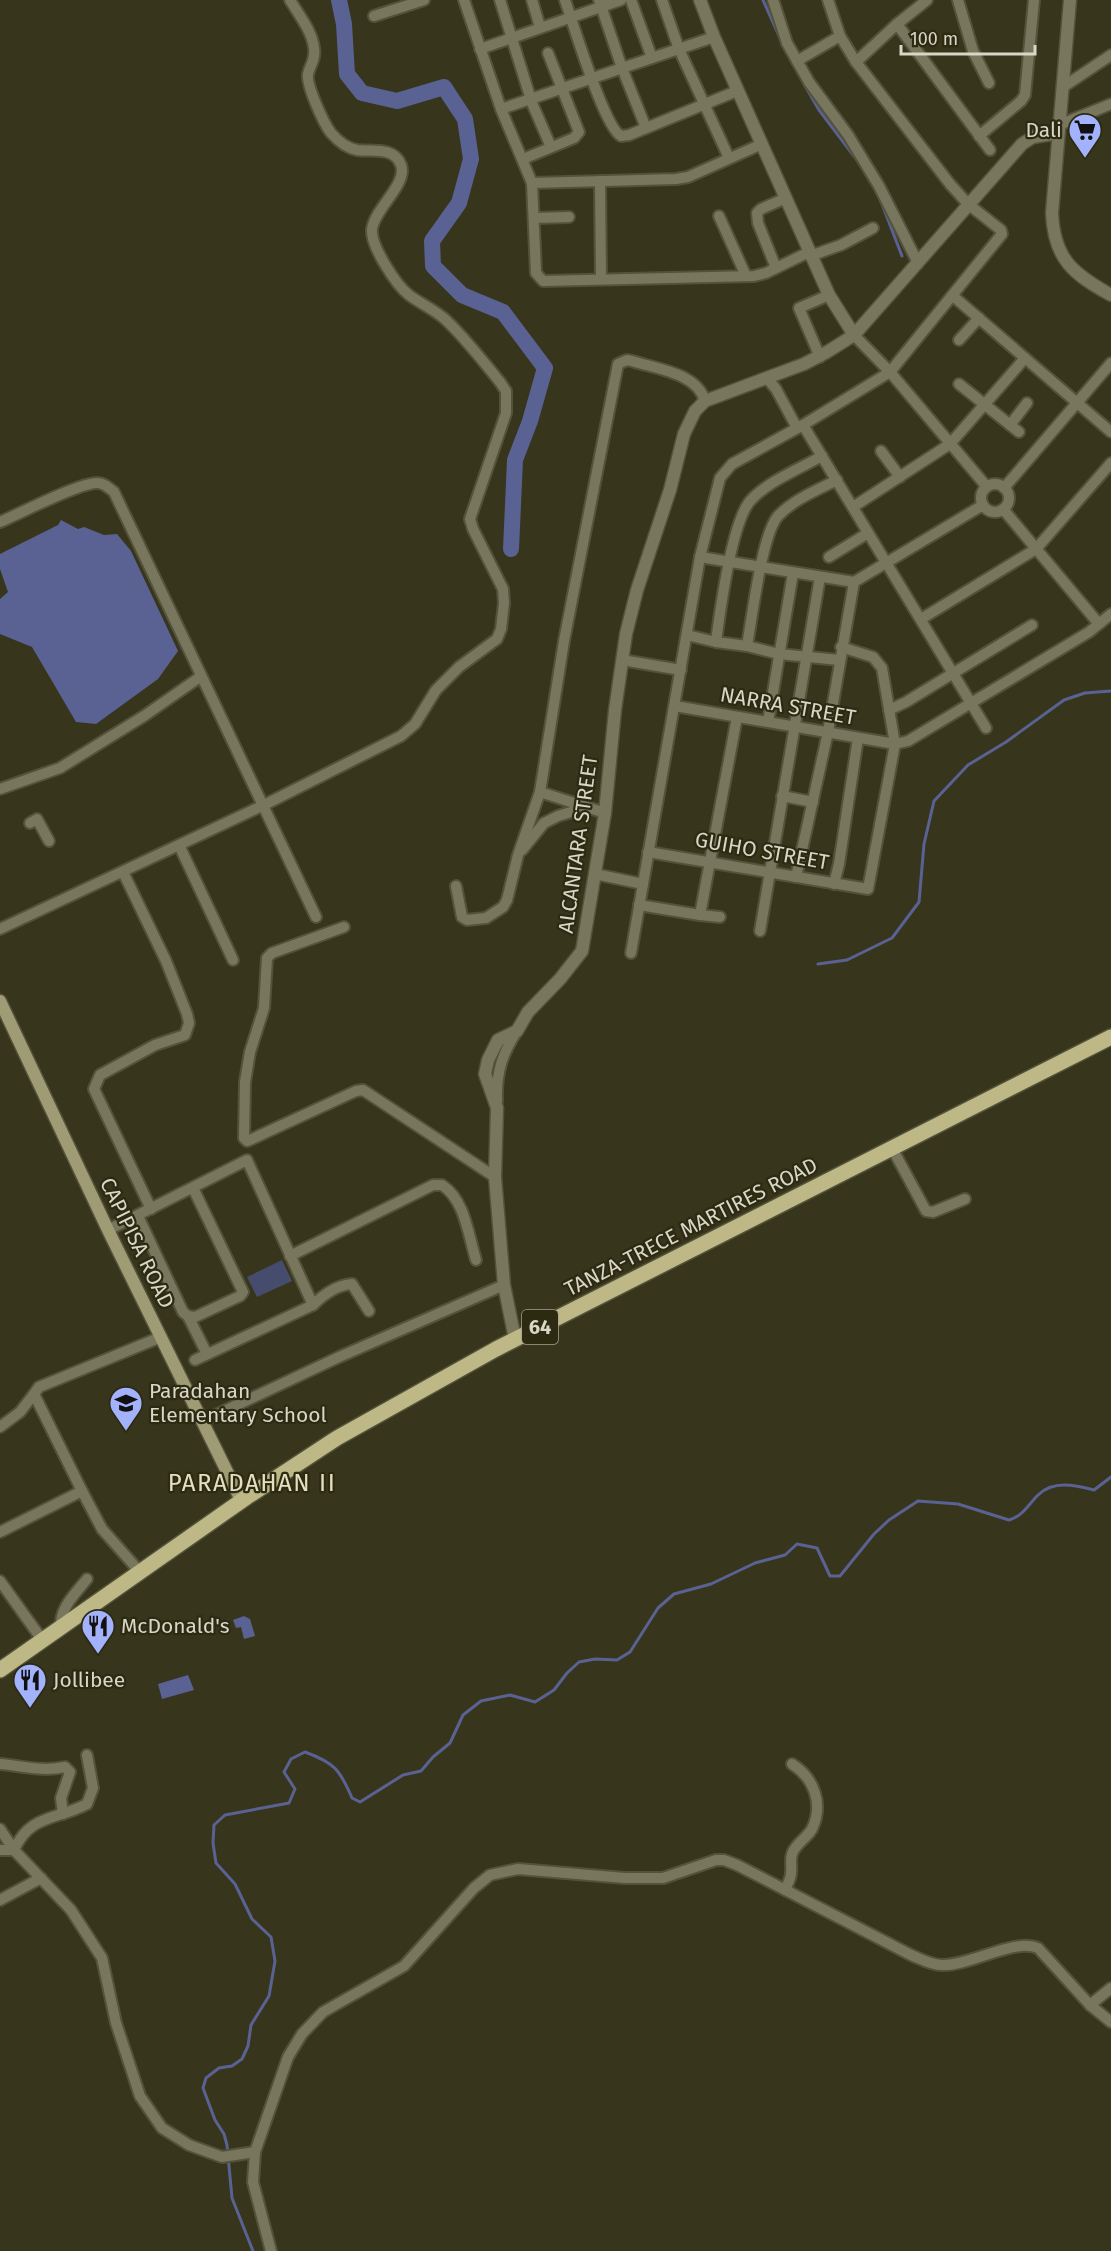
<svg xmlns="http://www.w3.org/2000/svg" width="1111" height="2251" font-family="'Fira Sans',sans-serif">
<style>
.green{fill:#464c6e}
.water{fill:#596293}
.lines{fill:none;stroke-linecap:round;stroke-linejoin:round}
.stream{stroke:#596293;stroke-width:3}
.river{stroke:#596293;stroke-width:16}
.minor-casing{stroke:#54523b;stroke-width:14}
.tertiary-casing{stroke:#54523b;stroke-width:15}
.secondary-casing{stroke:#54523b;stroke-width:15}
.primary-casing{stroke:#54523b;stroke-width:18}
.minor{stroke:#79765e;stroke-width:10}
.tertiary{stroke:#79765e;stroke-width:12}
.secondary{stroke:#9f9b75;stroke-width:12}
.primary{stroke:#bdb886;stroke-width:15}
.labels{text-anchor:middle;stroke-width:4.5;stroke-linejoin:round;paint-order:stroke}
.shield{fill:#2d2a12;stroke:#a5a291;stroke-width:1.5}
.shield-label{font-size:20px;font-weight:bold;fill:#d8d6c7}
.poi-label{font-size:21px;fill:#d8d6c7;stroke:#2d2a12;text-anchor:start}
.street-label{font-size:21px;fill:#d8d6c7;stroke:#2d2a12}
.quarter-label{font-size:24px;letter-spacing:1.5px;fill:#e3e0c2;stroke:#2d2a12}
</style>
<rect width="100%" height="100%" fill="#37351c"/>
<path class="green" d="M282,1260L292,1281L257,1297L247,1277Z"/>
<g class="water">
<path d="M61,520L78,529L84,527L104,535L117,534L131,551L178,651L158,679L96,724L76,722L32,647L0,634V599L8,592L0,569V554L58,525Z"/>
<path d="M244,1616L250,1619L255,1636L244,1639L241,1627L236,1628L233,1620Z"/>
<path d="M188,1675L194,1690L162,1699L158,1684Z"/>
</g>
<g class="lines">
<g class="stream">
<path d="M763,0L779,36"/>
<path d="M804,84L819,110L857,160"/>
<path d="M880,199L902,256"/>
<path d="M818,964L847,960L892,938L919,902L924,844L934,801L968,765L1006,742L1064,700L1085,693L1111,691"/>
<path d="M253,2251L232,2198L227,2145L224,2134L215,2120L203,2088L206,2078L219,2068L232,2066L242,2059L248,2046L251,2025L269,1996L275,1961L271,1937L252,1919L235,1884L216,1863L213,1843L214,1825L225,1815L289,1803L295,1789L284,1772L291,1759L305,1752C335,1763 340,1770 352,1798L360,1802L403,1775L421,1771L433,1757L450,1743L463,1715L481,1701L510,1695L535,1702L554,1690L567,1673L579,1662L595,1659L617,1660L630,1652L658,1608L674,1594L711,1584L755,1563L785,1555L797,1544L817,1548L830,1576H840L874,1534L889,1520L918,1501L958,1504L1009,1520C1023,1516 1028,1505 1038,1495C1053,1480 1075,1485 1094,1490L1111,1477"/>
</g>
<path class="river" d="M339,0L344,24L347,74L362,93L397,101L444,87L465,119L471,159L459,203L432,241L433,266L462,295L503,312L545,368L530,421L515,460L511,549"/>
<g class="minor-casing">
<g id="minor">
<path d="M464,0L501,109L532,183L536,273L543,281L754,276L766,273L809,252"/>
<path d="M500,0L532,103L551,147"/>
<path d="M532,0L540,27"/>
<path d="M565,0C573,23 604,127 621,136L629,135L737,91"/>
<path d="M599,0L622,68L646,128"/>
<path d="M631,0L652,58"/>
<path d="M662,0L679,49L729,158"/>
<path d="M773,0L787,43L809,82L848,135L879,186L918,263"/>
<path d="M958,0L973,51L989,83"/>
<path d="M374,16L424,0"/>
<path d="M897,24L990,150"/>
<path d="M480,49L621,0"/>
<path d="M797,61L840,36"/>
<path d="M856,62L897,24L927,0"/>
<path d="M1063,87L1111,55"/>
<path d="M501,109L714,37"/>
<path d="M1059,125L1111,104"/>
<path d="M979,136L1021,101L1025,95L1034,0"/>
<path d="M523,159L574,138L579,132L548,53"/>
<path d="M600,181L601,278"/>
<path d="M532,183L676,179L688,177L762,144"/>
<path d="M719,216L746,276"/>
<path d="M535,218L569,217"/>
<path d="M810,256L841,245L873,228"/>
<path d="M776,268L758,223L757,213L761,209L786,198"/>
<path d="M953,296L1111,432"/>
<path d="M854,335L890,372L987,487"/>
<path d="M959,340L979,318"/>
<path d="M820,357L799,308L829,295"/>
<path d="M767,378L776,389L797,428"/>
<path d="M959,384L1019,432"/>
<path d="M803,425L986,728"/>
<path d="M1010,425L1027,403"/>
<path d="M881,451L900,477"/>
<circle cx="995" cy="498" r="14"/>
<path d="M1004,488L1111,363"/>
<path d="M853,507L950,444L1025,358"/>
<path d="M1003,509L1099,624"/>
<path d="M0,522C19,514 80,482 98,483C104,483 109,488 114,492L316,917"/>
<path d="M700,557L854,582L983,505"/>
<path d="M829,557L868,533"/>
<path d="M921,619L1036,549L1111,463"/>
<path d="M687,635L716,642L747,646L779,654L839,660"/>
<path d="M716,642C720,611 732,520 751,500C767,482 801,468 822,456"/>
<path d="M747,646C752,618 762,534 778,516C793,500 817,490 837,480"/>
<path d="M622,660L681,670"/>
<path d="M675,706L895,744L882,668L873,657L841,647"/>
<path d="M889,710L906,702L1032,625"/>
<path d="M768,722L793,573"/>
<path d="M0,789L60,768L144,716L200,677"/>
<path d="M540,792L605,813"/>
<path d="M782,796L813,802"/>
<path d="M30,823L37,819L49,841"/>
<path d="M179,845L233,960"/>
<path d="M522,850L544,823L558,816L587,807"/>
<path d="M648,852L868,889L895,744L908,741L1089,632L1111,614"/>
<path d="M123,872L166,961L187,1014L189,1023L185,1035L155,1045L100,1075L94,1089L151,1209"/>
<path d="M595,874L643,884"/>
<path d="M796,877L828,732L854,582"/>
<path d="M834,884L839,864L858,738"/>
<path d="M456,886L462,917L467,920L486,918L503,907L507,900L518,855L540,792L564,641L618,364L627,360L632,361C657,369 697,373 705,401"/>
<path d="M639,905L700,915"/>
<path d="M720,917L700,915L737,717"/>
<path d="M344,927L272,953L267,958L264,1008L250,1052L245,1082L244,1138L247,1141L252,1139L356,1091L363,1090L495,1177"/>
<path d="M0,929L264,805L401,736L415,724L436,690L459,667L497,639L501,629L504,603L503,589L473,529L470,519L506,413V391L500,382C483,361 466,339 446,320C435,310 421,304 409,295C396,285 370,245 372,229C375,208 408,184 401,165C394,146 372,152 357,150C346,148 338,141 331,133C324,124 306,85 308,74C310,65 316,59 314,48C312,31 299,15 290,0"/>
<path d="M760,931L820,577"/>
<path d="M631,953L700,557L720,478L732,464L803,425L890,372L1002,234L1001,230L968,204L950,184L856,62L840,36L828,0"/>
<path d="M497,1101C496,1073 502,1054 517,1031"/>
<path d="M892,1148L926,1211L933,1212L965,1199"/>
<path d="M138,1216L183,1312L188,1316L195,1317L240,1296L243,1292L193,1188"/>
<path d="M108,1230L247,1160L313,1305"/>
<path d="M290,1256L433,1185H442C465,1200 468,1234 476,1260"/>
<path d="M188,1316L207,1354"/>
<path d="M195,1360L313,1305C323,1295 337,1285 352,1284L369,1311"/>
<path d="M203,1421L339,1357L504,1285"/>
<path d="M0,1427L20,1412L34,1394"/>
<path d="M82,1491L102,1529L140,1572"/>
<path d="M0,1532L82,1491L34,1394L39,1387L161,1337"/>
<path d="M0,1581L43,1641"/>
<path d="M61,1628C59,1608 76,1593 87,1579"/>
<path d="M87,1755L93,1788L87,1804C57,1820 30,1814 14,1850L71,1910L102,1958L116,2023L140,2096L162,2128L189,2145L222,2157L255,2152"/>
<path d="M0,1764C23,1766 43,1772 65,1767L70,1772L61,1798L63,1814"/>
<path d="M0,1829L14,1850"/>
<path d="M0,1850H14"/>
<path d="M785,1890C787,1885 791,1879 791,1873C792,1867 790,1860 792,1854C795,1844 807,1838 812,1829C824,1804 814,1778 792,1764"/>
<path d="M0,1900L41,1878"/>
<path d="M1090,2005L1111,1988"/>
<path d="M271,2251L253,2182L255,2152L288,2057L302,2034L323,2012L404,1966L474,1888L490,1875L518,1869L625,1878H663L716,1860H724L737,1865L911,1955C921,1959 931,1965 942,1965C970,1966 1014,1938 1038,1948L1090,2005L1111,2022"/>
</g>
</g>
<g class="tertiary-casing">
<g id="tertiary">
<path d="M700,0L714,37L829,295L854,335"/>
<path d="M1070,0L1052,213C1054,259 1073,274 1111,295"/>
<path d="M515,1339L504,1285L495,1177L497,1108L485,1074L488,1060L498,1040L517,1031L528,1012L560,979L582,951L605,813L615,710L626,634L637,590L670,490L684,434L695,411L705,401L804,364L827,352L854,335L1022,144L1033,137L1058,133"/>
</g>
</g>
<g class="secondary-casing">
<path id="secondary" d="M0,1001L108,1230L241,1500"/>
</g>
<g class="primary-casing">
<path id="primary" d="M0,1670L247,1497L337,1438L496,1349L1111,1037"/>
</g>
<use href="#minor" class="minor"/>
<use href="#tertiary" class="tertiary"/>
<use href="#secondary" class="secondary"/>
<use href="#primary" class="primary"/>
</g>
<defs>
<g id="supermarket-pin" transform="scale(1.725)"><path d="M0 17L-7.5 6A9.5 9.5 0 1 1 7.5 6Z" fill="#a3b2fd" stroke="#2d2a12"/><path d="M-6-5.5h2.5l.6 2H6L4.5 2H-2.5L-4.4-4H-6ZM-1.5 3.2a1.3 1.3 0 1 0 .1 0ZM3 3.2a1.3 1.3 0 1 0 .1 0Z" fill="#111"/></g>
<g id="school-pin" transform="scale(1.725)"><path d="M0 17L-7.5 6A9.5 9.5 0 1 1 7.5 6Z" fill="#a3b2fd" stroke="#2d2a12"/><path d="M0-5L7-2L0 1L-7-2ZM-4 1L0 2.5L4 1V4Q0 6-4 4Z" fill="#111"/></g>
<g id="restaurant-pin" transform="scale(1.725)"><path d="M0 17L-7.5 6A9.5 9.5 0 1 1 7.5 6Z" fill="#a3b2fd" stroke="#2d2a12"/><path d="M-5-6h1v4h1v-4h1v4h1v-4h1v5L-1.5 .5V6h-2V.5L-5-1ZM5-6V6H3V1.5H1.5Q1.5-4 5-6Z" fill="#111"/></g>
</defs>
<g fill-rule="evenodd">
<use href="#supermarket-pin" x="1085" y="130"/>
<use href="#school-pin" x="126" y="1403"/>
<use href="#restaurant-pin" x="98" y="1626"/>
<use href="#restaurant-pin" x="30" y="1680"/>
</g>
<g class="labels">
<rect class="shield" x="522" y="1310" width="36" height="34" rx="4.5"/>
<g class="shield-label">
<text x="540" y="1334">64</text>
</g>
<g class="poi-label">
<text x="1062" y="137" text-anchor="end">Dali</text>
<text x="149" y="1398">Paradahan<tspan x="149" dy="24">Elementary School</tspan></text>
<text x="121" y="1633">McDonald's</text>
<text x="53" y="1687">Jollibee</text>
</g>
<g class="street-label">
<text transform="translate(788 706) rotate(10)" y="7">NARRA STREET</text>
<text transform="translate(578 844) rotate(-82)" y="7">ALCANTARA STREET</text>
<text transform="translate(762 851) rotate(10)" y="7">GUIHO STREET</text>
<text transform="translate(691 1227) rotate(-27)" y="7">TANZA-TRECE MARTIRES ROAD</text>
<text transform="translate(137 1243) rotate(64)" y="7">CAPIPISA ROAD</text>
</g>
<g class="quarter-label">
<text x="252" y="1491">PARADAHAN II</text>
</g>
</g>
<path d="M901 45v9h134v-9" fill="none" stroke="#d8d6c7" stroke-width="3"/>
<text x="910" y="45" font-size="18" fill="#d8d6c7" stroke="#2d2a12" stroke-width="4.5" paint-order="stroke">100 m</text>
</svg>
